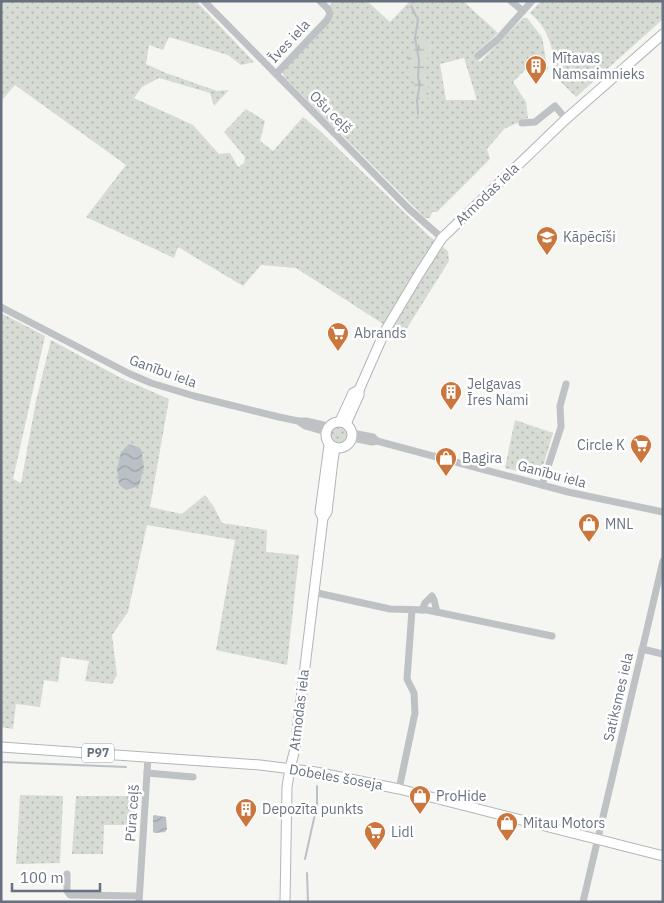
<svg xmlns="http://www.w3.org/2000/svg" width="664" height="903" font-family="'IBM Plex Sans',sans-serif">
<style>
.grass{fill:url(#grass-dots);fill-rule:evenodd}
.wetland{fill:url(#wetland-marsh)}
.water{fill:url(#water-waves)}
.lines{fill:none;stroke-linecap:round;stroke-linejoin:round}
.stream{stroke:#bac1c6;stroke-width:2}
.major-casing{stroke:#b3b5b9;stroke-width:11}
.minor{stroke:#bfc2c5;stroke-width:7}
.major{stroke:#fff;stroke-width:9}
.labels{text-anchor:middle;stroke-width:5;stroke-linejoin:round;paint-order:stroke}
.shield{fill:#fff;stroke:#959ca5;stroke-width:1}
.shield-label{font-size:12px;font-weight:bold;fill:#68717f}
.street-label{font-size:14px;fill:#68717f;stroke:#fff}
.poi-label{font-size:14px;fill:#68717f;stroke:#fff;text-anchor:start}
</style>
<defs>
<pattern id="grass-dots" width="8" height="8" patternUnits="userSpaceOnUse" patternTransform="scale(1.25)"><rect width="8" height="8" fill="#d6dbd4"/><path d="M2 2h.1M6 6h.1" fill="none" stroke="#b1b6b1" stroke-width="1.8" stroke-linecap="round"/></pattern>
<pattern id="wetland-marsh" width="20" height="14" patternUnits="userSpaceOnUse" patternTransform="scale(1.25)"><rect width="20" height="14" fill="#d6dbd4"/><path d="M1 5h8M5 5V1M11 12h8M15 12V8" fill="none" stroke="#b1b6b1"/></pattern>
<pattern id="water-waves" width="16" height="10" patternUnits="userSpaceOnUse" patternTransform="scale(1.25)"><rect width="16" height="10" fill="#bac1c6"/><path d="M0 5q4-4 8 0t8 0" fill="none" stroke="#9ba1a6"/></pattern>
</defs>
<rect width="100%" height="100%" fill="#f5f5f2"/>
<g class="grass">
<path d="M1,1H196L254,62L241,65L228,55L169,37L163,50L149,45L146,64L166,73L217,91L229,90L214,106L210,93L159,78L142,87L134,98L193,125L219,154L230,153L238,167L244,163L245,157L224,132L246,109L265,121L260,141L273,151L303,117L319,130L429,236L448,251L449,261L402,336L296,268L261,265L243,286L178,247L174,258L86,217L126,165L15,85L1,101Z"/>
<path d="M333,1H367L390,22L410,1H463L498,33L474,55L480,62L523,18H527L542,37L548,71L536,59L513,82L526,102L528,118L504,129L487,149L490,159L437,212H432L430,218H425L284,77L282,71L334,15L329,6ZM431,44L430,55L424,62V74L430,97L415,98L414,83ZM464,58L477,100H446L440,64Z"/>
<path d="M541,1H663V19L576,97L555,76C554,50 550,30 530,13Z"/>
<path d="M1,313L45,336L13,479L21,483L36,401L51,340L121,378L169,399L150,507L182,514L205,495L214,507L222,523L267,530L266,552L299,555L287,665L216,650L235,540L147,525L128,612L112,635L117,675L112,684L85,681L89,661L61,657L58,682L44,680L40,707L16,704L13,729L1,727Z"/>
<path d="M515,420L553,433L541,473L535,475L505,468Z"/>
<circle cx="339" cy="435" r="9"/>
<path d="M20,795L63,796L60,863L16,864Z"/>
<path d="M76,796H138L136,825H104L103,854H72Z"/>
</g>
<path class="wetland" d="M420,38L431,44L430,55L424,62V74L430,97L422,100L414,98V83L407,60Z"/>
<g class="water">
<path d="M129,444L141,449L144,467L139,486L126,490L119,485L117,469L121,452Z"/>
<path d="M154,815L166,817L167,829L165,832L155,833L153,832V816Z"/>
</g>
<g class="lines">
<g class="stream">
<path d="M411,6L418,20L415,38L419,60L418,78L420,83L417,100L418,114"/>
<path d="M1,762L126,767"/>
<path d="M305,859L317,805V786"/>
<path d="M307,873L308,902"/>
</g>
<g class="major-casing">
<g id="major">
<path d="M340,421L353,393L359,390"/>
<circle cx="339" cy="435" r="13"/>
<path d="M346,424L359,395V390L385,331L419,274L442,238L566,119L663,34"/>
<path d="M323,518L320,512L329,445"/>
<path d="M1,747L260,765L316,772L399,789L663,856"/>
<path d="M285,902L287,787L290,768L295,749L323,518L327,512L333,460L335,448"/>
</g>
</g>
<g class="minor">
<path d="M204,1L409,209L442,238"/>
<path d="M511,1L523,11"/>
<path d="M478,56L498,39L532,1"/>
<path d="M276,74L327,20L330,14L328,9L320,1"/>
<path d="M522,123L535,122L555,106L566,119"/>
<path d="M1,307L130,374L151,383L194,396L279,417L298,421H306L328,426"/>
<path d="M298,421L305,426L326,432"/>
<path d="M352,433L373,437L377,441"/>
<path d="M352,438L372,442L377,441L568,492L663,512"/>
<path d="M542,485L561,427L560,406L566,384"/>
<path d="M313,592L390,609L427,610L552,636"/>
<path d="M422,610L425,603L432,596L434,600L437,612"/>
<path d="M642,649L663,654"/>
<path d="M147,773L193,777"/>
<path d="M399,789L415,713L414,693L407,679L412,610"/>
<path d="M67,874V891L70,895L139,896"/>
<path d="M139,902L148,757"/>
<path d="M583,902L663,561"/>
</g>
<use href="#major" class="major"/>
</g>
<defs>
<g id="building-pin" transform="scale(1.125)"><path d="M0 17L-7.5 6A9.5 9.5 0 1 1 7.5 6Z" fill="#cb763c" stroke="#fff"/><path d="M-4-6H4V6H1V3H-1V6H-4ZM-2.5-4.3h1.7v1.8h-1.7ZM.8-4.3h1.7v1.8H.8ZM-2.5-1h1.7V.8h-1.7ZM.8-1h1.7V.8H.8Z" fill="#fff"/></g>
<g id="school-pin" transform="scale(1.125)"><path d="M0 17L-7.5 6A9.5 9.5 0 1 1 7.5 6Z" fill="#cb763c" stroke="#fff"/><path d="M0-5L7-2L0 1L-7-2ZM-4 1L0 2.5L4 1V4Q0 6-4 4Z" fill="#fff"/></g>
<g id="supermarket-pin" transform="scale(1.125)"><path d="M0 17L-7.5 6A9.5 9.5 0 1 1 7.5 6Z" fill="#cb763c" stroke="#fff"/><path d="M-6-5.5h2.5l.6 2H6L4.5 2H-2.5L-4.4-4H-6ZM-1.5 3.2a1.3 1.3 0 1 0 .1 0ZM3 3.2a1.3 1.3 0 1 0 .1 0Z" fill="#fff"/></g>
<g id="shop-pin" transform="scale(1.125)"><path d="M0 17L-7.5 6A9.5 9.5 0 1 1 7.5 6Z" fill="#cb763c" stroke="#fff"/><path d="M-5-2.5h2.3a2.7 3.5 0 0 1 5.4 0H5L5.5 6h-11ZM-1.5-2.5h3a1.5 2.3 0 0 0-3 0Z" fill="#fff"/></g>
</defs>
<g fill-rule="evenodd">
<use href="#building-pin" x="536" y="66"/>
<use href="#school-pin" x="547" y="237"/>
<use href="#supermarket-pin" x="338" y="333"/>
<use href="#building-pin" x="451" y="392"/>
<use href="#supermarket-pin" x="641" y="445"/>
<use href="#shop-pin" x="446" y="458"/>
<use href="#shop-pin" x="589" y="524"/>
<use href="#shop-pin" x="420" y="796"/>
<use href="#building-pin" x="246" y="809"/>
<use href="#shop-pin" x="507" y="823"/>
<use href="#supermarket-pin" x="375" y="832"/>
</g>
<g class="labels">
<rect class="shield" x="82" y="743.5" width="32" height="19" rx="4"/>
<g class="shield-label">
<text x="98" y="757">P97</text>
</g>
<g class="street-label">
<text transform="translate(289 41) rotate(-47)" y="5">Īves iela</text>
<text transform="translate(331 112) rotate(45)" y="5">Ošu ceļš</text>
<text transform="translate(487 194) rotate(-44)" y="5">Atmodas iela</text>
<text transform="translate(163 371) rotate(20)" y="5">Ganību iela</text>
<text transform="translate(552 474) rotate(15)" y="5">Ganību iela</text>
<text transform="translate(618 697) rotate(-77)" y="5">Satiksmes iela</text>
<text transform="translate(299 710) rotate(-83)" y="5">Atmodas iela</text>
<text transform="translate(336 777) rotate(10)" y="5">Dobeles šoseja</text>
<text transform="translate(132 813) rotate(-86)" y="5">Pūra ceļš</text>
</g>
<g class="poi-label">
<text x="552" y="63">Mītavas<tspan x="552" dy="16">Namsaimnieks</tspan></text>
<text x="563" y="242">Kāpēcīši</text>
<text x="354" y="338">Abrands</text>
<text x="467" y="389">Jelgavas<tspan x="467" dy="16">Īres Nami</tspan></text>
<text x="625" y="450" text-anchor="end">Circle K</text>
<text x="462" y="463">Bagira</text>
<text x="605" y="529">MNL</text>
<text x="436" y="801">ProHide</text>
<text x="262" y="814">Depozīta punkts</text>
<text x="523" y="828">Mitau Motors</text>
<text x="391" y="837">Lidl</text>
</g>
</g>
<rect width="664" height="903" fill="none" stroke="#68717f" stroke-width="5"/>
<path d="M12 883v8h88v-8" fill="none" stroke="#68717f" stroke-width="2.5"/>
<text x="20" y="883" font-size="15" fill="#68717f" stroke="#ffffff" stroke-width="4" paint-order="stroke">100 m</text>
</svg>
